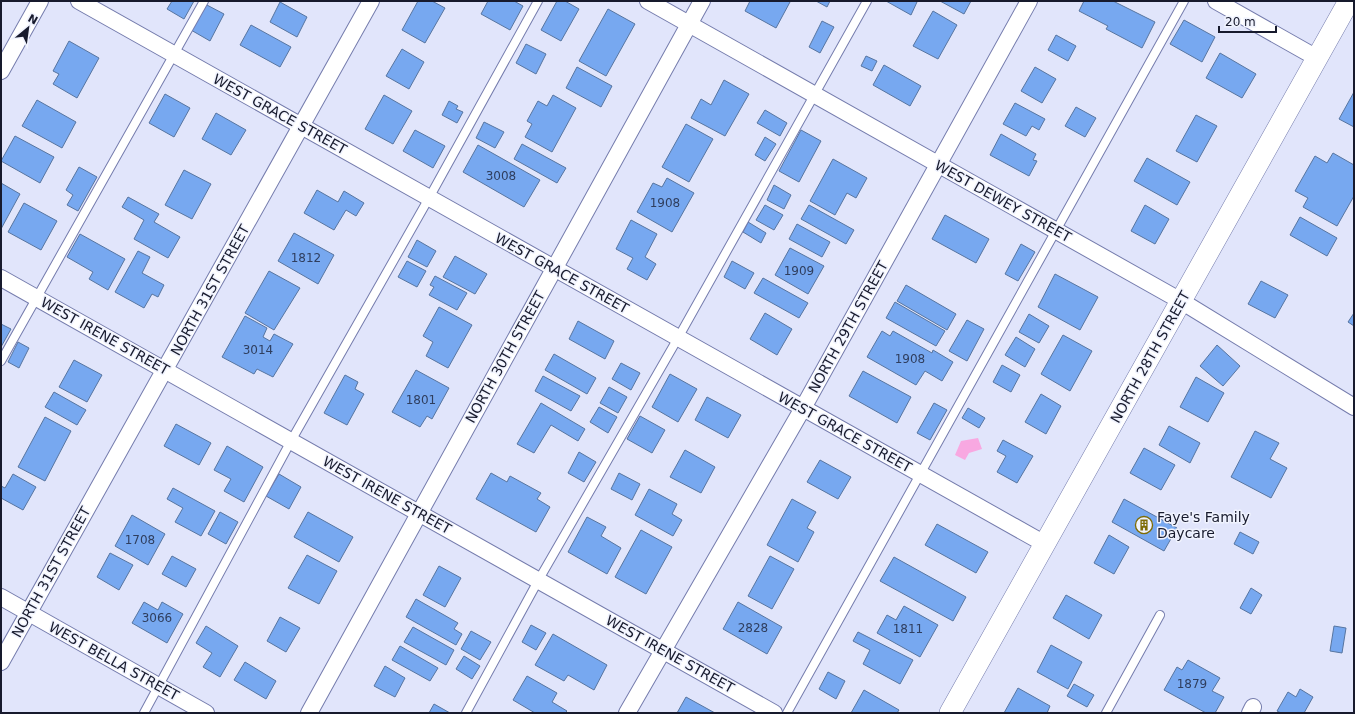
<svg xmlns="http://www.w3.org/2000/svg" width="1355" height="714" font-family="'DejaVu Sans',sans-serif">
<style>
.water{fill:#f8a8e1}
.building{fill:#77a8f0;stroke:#5775a0}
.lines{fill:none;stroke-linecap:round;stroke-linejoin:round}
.service-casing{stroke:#757cad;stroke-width:10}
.minor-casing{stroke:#757cad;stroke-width:18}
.tertiary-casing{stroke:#757cad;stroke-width:22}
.service{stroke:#fff;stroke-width:8}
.minor{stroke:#fff;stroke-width:16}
.tertiary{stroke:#fff;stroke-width:21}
.labels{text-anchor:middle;stroke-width:3;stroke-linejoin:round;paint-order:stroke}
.number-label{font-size:12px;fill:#2f3e5e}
.street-label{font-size:14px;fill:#171a2d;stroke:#f0f3fe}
.poi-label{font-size:14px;fill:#171a2d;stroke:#f0f3fe;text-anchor:start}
</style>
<rect width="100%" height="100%" fill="#e1e5fb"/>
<path class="water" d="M978,438L982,449L969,453L965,460L955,455L961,441Z"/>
<g class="building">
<path d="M172,1H194L184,19L167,9Z"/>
<path d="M418,1H432L445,8L425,43L402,30Z"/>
<path d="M488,1H514L523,6L510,30L481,14Z"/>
<path d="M557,1H565L579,9L561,41L541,30Z"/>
<path d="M750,1H788L790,2L776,28L745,11Z"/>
<path d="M816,1H830L827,7Z"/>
<path d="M886,1H915L917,2L911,15Z"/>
<path d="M940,1H971L964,14Z"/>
<path d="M1084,1H1113L1155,22L1142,48L1106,29L1108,26L1079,11Z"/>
<path d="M280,2L307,17L297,37L270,22Z"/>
<path d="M205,4L224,14L210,41L191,30Z"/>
<path d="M608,9L635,24L606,76L579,61Z"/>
<path d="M933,11L957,25L938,59L913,46Z"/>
<path d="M1184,20L1215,37L1202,62L1170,44Z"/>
<path d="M822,21L834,27L820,53L809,47Z"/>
<path d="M251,25L291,47L280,67L240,45Z"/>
<path d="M1056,35L1076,46L1068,61L1048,50Z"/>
<path d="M69,41L99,58L77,98L53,84L59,74L53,71Z"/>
<path d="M526,44L546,54L536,74L516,63Z"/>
<path d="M402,49L424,62L409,89L386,76Z"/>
<path d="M1220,53L1256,74L1242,98L1206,78Z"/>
<path d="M866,56L877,61L872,71L861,66Z"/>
<path d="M884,65L921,86L910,106L873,85Z"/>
<path d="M577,67L612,86L601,107L566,88Z"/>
<path d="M1035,67L1056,79L1042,103L1021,91Z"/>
<path d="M724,80L749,94L725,136L691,118L701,99L711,105Z"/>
<path d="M1354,92V127L1339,119Z"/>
<path d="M165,94L190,108L174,137L149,123Z"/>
<path d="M384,95L412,111L393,144L365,129Z"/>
<path d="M553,95L576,108L552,152L525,137L532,124L527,121L538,101L547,106Z"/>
<path d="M37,100L76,122L62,148L22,126Z"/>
<path d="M449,101L458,106L456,109L463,112L457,123L442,115Z"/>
<path d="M1015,103L1045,119L1039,130L1032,126L1026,136L1003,124Z"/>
<path d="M1076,107L1096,118L1085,137L1065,126Z"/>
<path d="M765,110L787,123L780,136L757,123Z"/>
<path d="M216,113L246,130L231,155L202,139Z"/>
<path d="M1196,115L1217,126L1197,162L1176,151Z"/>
<path d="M484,122L504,132L495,148L476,138Z"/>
<path d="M686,124L713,139L689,182L662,167Z"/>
<path d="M415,130L445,146L433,168L403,151Z"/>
<path d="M801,130L821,141L799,182L779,171Z"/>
<path d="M1001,134L1036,154L1033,160L1037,161L1029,176L990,155Z"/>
<path d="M15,136L54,157L40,183L1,161Z"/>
<path d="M765,137L776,144L765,161L755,155Z"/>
<path d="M522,144L566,168L557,183L514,159Z"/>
<path d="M478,145L540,180L524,207L463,172Z"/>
<path d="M1333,153L1354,165V196L1337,226L1303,207L1308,198L1295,191L1315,156L1327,163Z"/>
<path d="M1147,158L1190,182L1177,205L1134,181Z"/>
<path d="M833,159L867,178L856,198L847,193L835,215L810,201Z"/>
<path d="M79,167L97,177L78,211L67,205L73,195L66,190Z"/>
<path d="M184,170L211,184L192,219L165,205Z"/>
<path d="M667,178L694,193L672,232L637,212L653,183L662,187Z"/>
<path d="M1,183L20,194L1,229Z"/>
<path d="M774,185L791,195L784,209L767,200Z"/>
<path d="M317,190L338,202L344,191L364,203L356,216L346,210L334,230L304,213Z"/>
<path d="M128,197L159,214L154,222L180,237L168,258L134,239L144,220L122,207Z"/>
<path d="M24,203L57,221L41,250L8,232Z"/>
<path d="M765,205L783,215L774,230L756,220Z"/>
<path d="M809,205L854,230L846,244L801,219Z"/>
<path d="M1145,205L1169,219L1155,244L1131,231Z"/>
<path d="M945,215L989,239L976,263L932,239Z"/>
<path d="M1300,217L1337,238L1327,256L1290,235Z"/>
<path d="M631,220L657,234L645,257L656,264L647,280L627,269L633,258L616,249Z"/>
<path d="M748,222L766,233L761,243L743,232Z"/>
<path d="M797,224L830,242L822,257L789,239Z"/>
<path d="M294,233L334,255L318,284L278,261Z"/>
<path d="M80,234L125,259L108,290L89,279L93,272L67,257Z"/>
<path d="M417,240L436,251L427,267L408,257Z"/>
<path d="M1021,244L1035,252L1018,281L1005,274Z"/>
<path d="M790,248L824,266L808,294L775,275Z"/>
<path d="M138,251L150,257L142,273L164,285L158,297L152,294L144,308L115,292Z"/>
<path d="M455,256L487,274L475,294L443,277Z"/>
<path d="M407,261L426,271L417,287L398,277Z"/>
<path d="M732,261L754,273L745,289L724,277Z"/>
<path d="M269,271L300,288L274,330L245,313Z"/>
<path d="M1055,274L1098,297L1080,330L1038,307Z"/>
<path d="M435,276L467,293L457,310L429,295L434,287L430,285Z"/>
<path d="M763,278L808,303L799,318L754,293Z"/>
<path d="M1261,281L1288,295L1275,318L1248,304Z"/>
<path d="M906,285L956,314L947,330L897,301Z"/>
<path d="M895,302L945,331L936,346L886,318Z"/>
<path d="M439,307L472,325L448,368L426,356L433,342L423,336Z"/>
<path d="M765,313L792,329L777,355L750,339Z"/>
<path d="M1354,313V326L1348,322Z"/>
<path d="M1029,314L1049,326L1039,343L1019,332Z"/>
<path d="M245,316L267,328L263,337L270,341L274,334L293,344L273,377L257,369L254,374L222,357Z"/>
<path d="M967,320L984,329L967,361L949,351Z"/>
<path d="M578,321L614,341L605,359L569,339Z"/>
<path d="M1,324L11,329L1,347Z"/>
<path d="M882,331L890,336L893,331L932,353L933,350L953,362L942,381L925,371L916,385L867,357Z"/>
<path d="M1063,335L1092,351L1070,391L1041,374Z"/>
<path d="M1016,337L1035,349L1025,367L1005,355Z"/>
<path d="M18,342L29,348L19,368L8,362Z"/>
<path d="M1217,345L1240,366L1223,386L1200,366Z"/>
<path d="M554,354L596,378L587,394L545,370Z"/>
<path d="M74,360L102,375L87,402L59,387Z"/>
<path d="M621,363L640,373L631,390L612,379Z"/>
<path d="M1002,365L1020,375L1011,392L993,382Z"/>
<path d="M416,370L449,388L432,419L427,416L420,427L392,412Z"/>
<path d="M863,371L911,397L897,423L849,396Z"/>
<path d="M670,374L697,389L678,422L652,407Z"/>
<path d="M345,375L358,382L355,389L364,394L347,425L324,413Z"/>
<path d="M543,376L580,396L571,411L535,391Z"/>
<path d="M1196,377L1224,393L1208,422L1180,407Z"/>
<path d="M609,387L627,397L618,413L600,403Z"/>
<path d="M54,392L86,410L77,425L45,407Z"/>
<path d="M1041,394L1061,406L1046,434L1025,422Z"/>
<path d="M707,397L741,415L728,438L695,420Z"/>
<path d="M541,403L585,429L578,441L551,425L534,453L517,444Z"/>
<path d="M934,403L947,410L930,440L917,433Z"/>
<path d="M599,407L617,417L608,433L590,422Z"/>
<path d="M968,408L985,418L979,428L962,418Z"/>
<path d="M640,416L665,430L652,453L627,439Z"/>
<path d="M45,417L71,431L45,481L18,467Z"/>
<path d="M176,424L211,443L199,465L164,446Z"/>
<path d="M1169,426L1200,443L1190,463L1159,445Z"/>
<path d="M1255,431L1279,443L1270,459L1287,468L1271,498L1231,477Z"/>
<path d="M1003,440L1033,456L1017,483L997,472L1006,456L997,451Z"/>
<path d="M227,446L263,467L244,502L224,491L231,479L214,470Z"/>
<path d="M1144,448L1175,465L1161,490L1130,473Z"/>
<path d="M685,450L715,467L701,493L670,477Z"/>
<path d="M579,452L596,462L584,482L568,473Z"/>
<path d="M820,460L851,477L838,499L807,482Z"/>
<path d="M491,473L507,482L510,476L541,493L537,499L550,507L536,532L476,499Z"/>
<path d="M619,473L640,484L632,500L611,489Z"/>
<path d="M13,474L36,487L23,510L1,498V486L5,488Z"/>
<path d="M279,474L301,487L289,509L266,496Z"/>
<path d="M173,488L215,511L201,536L175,522L183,508L167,499Z"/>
<path d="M649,489L677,504L672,514L682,520L673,536L635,515Z"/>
<path d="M792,499L816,512L807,528L814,532L798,562L767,545Z"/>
<path d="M1124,499L1177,528L1164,551L1112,522Z"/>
<path d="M220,512L238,522L226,544L208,534Z"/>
<path d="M308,512L353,537L339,562L294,537Z"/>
<path d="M132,515L165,534L148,565L115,546Z"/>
<path d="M587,517L606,527L601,536L621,548L607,574L568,552Z"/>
<path d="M937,524L988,552L976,573L925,545Z"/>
<path d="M641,530L672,547L646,594L615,577Z"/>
<path d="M1240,532L1259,542L1253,554L1234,544Z"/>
<path d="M1109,535L1129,547L1114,574L1094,563Z"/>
<path d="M110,553L133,565L119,590L97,577Z"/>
<path d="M307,555L337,571L319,604L288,588Z"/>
<path d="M172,556L196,569L186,587L162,574Z"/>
<path d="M770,556L794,569L772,609L748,596Z"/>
<path d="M894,557L966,597L953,621L880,581Z"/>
<path d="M439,566L461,578L445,607L423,595Z"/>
<path d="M1251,588L1262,595L1251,614L1240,608Z"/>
<path d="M1066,595L1102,615L1089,639L1053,618Z"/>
<path d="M416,599L458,623L454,629L462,634L456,645L406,617Z"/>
<path d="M144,602L158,610L162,602L183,614L167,643L132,623Z"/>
<path d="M738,602L782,627L767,654L723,629Z"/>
<path d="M904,606L938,625L920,657L877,633L887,615L896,620Z"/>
<path d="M280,617L300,628L286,652L267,641Z"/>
<path d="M531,625L546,633L536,650L522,642Z"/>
<path d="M206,626L238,646L220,677L203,667L212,653L196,643Z"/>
<path d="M1334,626L1346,628L1342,653L1330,651Z"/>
<path d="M413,627L454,650L446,665L404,642Z"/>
<path d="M471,631L491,642L480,660L461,649Z"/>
<path d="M858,632L913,660L900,684L863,664L870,650L853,641Z"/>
<path d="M553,634L607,665L594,690L568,675L564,681L535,665Z"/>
<path d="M1051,645L1082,662L1068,689L1037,672Z"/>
<path d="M400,646L438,668L430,681L392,660Z"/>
<path d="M464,656L480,666L472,679L456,669Z"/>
<path d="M1188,660L1220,678L1212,691L1224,697L1215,713H1206L1164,690L1177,667L1182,670Z"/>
<path d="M245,662L276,681L266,699L234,680Z"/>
<path d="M385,666L405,678L395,697L374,686Z"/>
<path d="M828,672L845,681L836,699L819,689Z"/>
<path d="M527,676L557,693L552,702L567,711L565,713H535L513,700Z"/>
<path d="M1074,684L1094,695L1087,707L1067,696Z"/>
<path d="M1018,688L1050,706L1047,713H1004Z"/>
<path d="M1300,689L1313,697L1304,713H1281L1277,711L1288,692L1296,697Z"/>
<path d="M864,690L899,710L897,713H851Z"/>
<path d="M686,697L715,713H677Z"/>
<path d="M434,704L450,713H429Z"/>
</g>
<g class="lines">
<g class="service-casing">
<g id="service">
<path d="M1,361L204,1"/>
<path d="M144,713L291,441L429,198L538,1"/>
<path d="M466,713L538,581L678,338L867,1"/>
<path d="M787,713C918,475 1053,239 1184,1"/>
<path d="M1106,713L1160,615"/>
</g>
</g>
<g class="minor-casing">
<g id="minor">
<path d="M79,1L1045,544"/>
<path d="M648,1L1181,301L1354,407"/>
<path d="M1216,1L1317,58"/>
<path d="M1,71L40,1"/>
<path d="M1,278L774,713"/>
<path d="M1,597L206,713"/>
<path d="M1,662L371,1"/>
<path d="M309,713L702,1"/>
<path d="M627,713L803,408L1029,1"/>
<path d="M1250,713L1253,707"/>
</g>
</g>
<g class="tertiary-casing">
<path id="tertiary" d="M950,713L1349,1"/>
</g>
<use href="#service" class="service"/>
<use href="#minor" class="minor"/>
<use href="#tertiary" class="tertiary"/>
</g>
<defs>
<g id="building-ring" transform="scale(0.9)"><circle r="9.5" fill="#f0f3fe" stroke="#7e6c06" stroke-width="1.5"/><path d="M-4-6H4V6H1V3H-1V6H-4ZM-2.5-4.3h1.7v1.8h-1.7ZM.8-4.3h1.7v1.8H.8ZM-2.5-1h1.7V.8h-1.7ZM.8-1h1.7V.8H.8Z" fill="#7e6c06"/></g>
</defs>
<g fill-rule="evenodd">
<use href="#building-ring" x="1144" y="525"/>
</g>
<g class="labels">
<g class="number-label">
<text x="501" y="180">3008</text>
<text x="665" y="207">1908</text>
<text x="306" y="262">1812</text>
<text x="799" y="275">1909</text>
<text x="258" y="354">3014</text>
<text x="910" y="363">1908</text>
<text x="421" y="404">1801</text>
<text x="140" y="544">1708</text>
<text x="157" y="622">3066</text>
<text x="753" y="632">2828</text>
<text x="908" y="633">1811</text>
<text x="1192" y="688">1879</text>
</g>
<g class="street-label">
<text transform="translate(280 114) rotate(29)" y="5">WEST GRACE STREET</text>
<text transform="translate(1003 201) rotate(29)" y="5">WEST DEWEY STREET</text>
<text transform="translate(562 273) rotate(29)" y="5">WEST GRACE STREET</text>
<text transform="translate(210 290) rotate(-61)" y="5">NORTH 31ST STREET</text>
<text transform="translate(848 327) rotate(-61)" y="5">NORTH 29TH STREET</text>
<text transform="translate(105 336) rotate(29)" y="5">WEST IRENE STREET</text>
<text transform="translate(505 357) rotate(-61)" y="5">NORTH 30TH STREET</text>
<text transform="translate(1150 357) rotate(-61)" y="5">NORTH 28TH STREET</text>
<text transform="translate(845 432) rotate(29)" y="5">WEST GRACE STREET</text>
<text transform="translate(387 495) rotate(29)" y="5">WEST IRENE STREET</text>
<text transform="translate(51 572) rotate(-61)" y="5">NORTH 31ST STREET</text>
<text transform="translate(670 654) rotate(29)" y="5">WEST IRENE STREET</text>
<text transform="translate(114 661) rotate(29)" y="5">WEST BELLA STREET</text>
</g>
<g class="poi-label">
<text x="1157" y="522">Faye's Family<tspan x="1157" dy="16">Daycare</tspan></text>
</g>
</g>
<rect width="1355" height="714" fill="none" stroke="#171a2d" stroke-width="4"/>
<g transform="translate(28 28) rotate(29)" stroke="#f0f3fe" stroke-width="3" paint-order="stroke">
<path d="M0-3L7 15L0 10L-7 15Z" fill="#171a2d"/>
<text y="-6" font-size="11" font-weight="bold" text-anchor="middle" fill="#171a2d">N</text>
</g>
<path d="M1219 26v6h57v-6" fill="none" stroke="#171a2d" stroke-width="2"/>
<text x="1225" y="26" font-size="12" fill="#171a2d" stroke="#f0f3fe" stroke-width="3" paint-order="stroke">20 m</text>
</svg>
